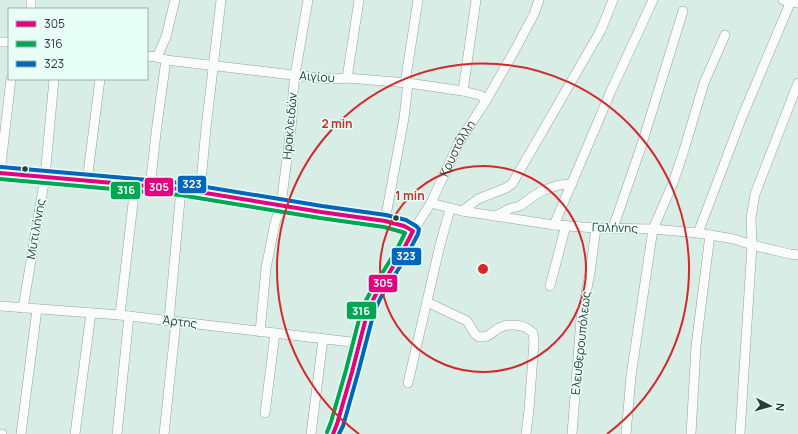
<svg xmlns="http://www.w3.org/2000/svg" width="798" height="434" font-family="Manrope,sans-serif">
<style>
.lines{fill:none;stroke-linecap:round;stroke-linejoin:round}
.street-casing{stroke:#93a39e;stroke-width:10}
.secondary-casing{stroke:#93a39e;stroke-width:14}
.street{stroke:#f9fcfb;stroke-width:9}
.secondary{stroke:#f9fcfb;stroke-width:13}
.bus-1-casing{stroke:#e8fff8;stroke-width:7}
.bus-2-casing{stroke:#e8fff8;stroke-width:7}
.bus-3-casing{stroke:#e8fff8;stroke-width:7}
.bus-1{stroke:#e5007d;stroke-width:4}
.bus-2{stroke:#00a651;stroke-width:4}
.bus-3{stroke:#0065bd;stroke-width:4}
.ring{fill:none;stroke:#d62828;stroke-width:2}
.bus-dot{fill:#2d3c38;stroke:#e8fff8;stroke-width:1.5}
.labels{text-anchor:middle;stroke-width:3;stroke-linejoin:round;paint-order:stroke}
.street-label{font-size:12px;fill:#2d3c38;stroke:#e8fff8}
.centre{fill:#d62828;stroke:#e8fff8;stroke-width:2}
.ring-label{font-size:12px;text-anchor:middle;font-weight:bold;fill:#d62828;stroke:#e8fff8;stroke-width:3;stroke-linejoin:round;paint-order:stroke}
.line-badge{stroke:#e8fff8;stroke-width:1.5}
.badge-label{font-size:11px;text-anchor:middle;font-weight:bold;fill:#fff}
</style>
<rect width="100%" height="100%" fill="#d8ede6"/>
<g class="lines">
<g class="street-casing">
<g id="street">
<path d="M783,0L798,3"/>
<path d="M31,9V0"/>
<path d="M0,42H9"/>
<path d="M147,56L157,57L166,60L310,77L333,79L347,78L408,83L463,91L479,95L487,99"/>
<path d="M157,57L166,37L175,0"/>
<path d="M347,78L359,0"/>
<path d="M405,83L418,0"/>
<path d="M463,91L476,0"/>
<path d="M0,173L11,79"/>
<path d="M87,181L100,79"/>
<path d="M150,187L157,125L166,60"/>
<path d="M200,193L206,128L221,0"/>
<path d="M431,203L462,211L554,225L596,228L653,229L698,233L734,239L752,245L790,254L798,255"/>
<path d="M462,211L478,199L506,188L512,184L601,30L613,0"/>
<path d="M496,216L509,209L520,206L535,195L544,190L559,185L572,184"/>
<path d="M385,221L404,118L408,83"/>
<path d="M554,225L611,91L653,0"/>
<path d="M613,228L641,147L683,11"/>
<path id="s1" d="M413,231L431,203L459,142L487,99L516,48L534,14L539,0"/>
<path d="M698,233L742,117L791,1"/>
<path d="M550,286L566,225"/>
<path d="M427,302L467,321L475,334L479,337C491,337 490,333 499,328C509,323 525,324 533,333L534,342L529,410L526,434"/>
<path d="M0,306L120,315L360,343"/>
<path d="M23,308L45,177L54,79"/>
<path d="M120,315L135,186"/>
<path d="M169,320L181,189"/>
<path d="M260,332L266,268L275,223L281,205L292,119L293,93L295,75L308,0"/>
<path d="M408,383L440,245L450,209"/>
<path d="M265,413L275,333"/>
<path d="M0,434H2"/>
<path d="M21,434L37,309"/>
<path d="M75,434L91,313"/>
<path d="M117,434L129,316"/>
<path d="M164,434L176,321"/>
<path d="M311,434L323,339"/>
<path d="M572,434L581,319L590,273L596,228"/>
<path d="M626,434L631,376L653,229L673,183L684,150L704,83L725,35"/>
<path d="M691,434L696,346L710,235"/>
<path d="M740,434L752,245L751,218L755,194L798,83"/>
</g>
</g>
<g class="secondary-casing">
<path id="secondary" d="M0,173L181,189L321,212L385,221L404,226L413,231L401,254L376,294L368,310L352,372L337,424L333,434"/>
</g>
<use href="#street" class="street"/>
<use href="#secondary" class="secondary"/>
<g class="bus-1-casing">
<path id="bus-1" d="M0,173L181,189L321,212L385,221L404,226L413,231L401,254L376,294L368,310L352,372L337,424L333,434"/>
</g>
<g class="bus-2-casing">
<path id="bus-2" d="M0,179L180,195L320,218L384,227L402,232L405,233L396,251L371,291L362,308L346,370L331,422L327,432"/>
</g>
<g class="bus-3-casing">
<path id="bus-3" d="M1,167L182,183L322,206L386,215L406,220L416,226L419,229L418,234L406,257L381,297L374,312L358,373L343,426L339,434"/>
</g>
<use href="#bus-1" class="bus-1"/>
<use href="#bus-2" class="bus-2"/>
<use href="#bus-3" class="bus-3"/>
</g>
<g class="ring">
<circle cx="483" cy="269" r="103"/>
<path d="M359 434A206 206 0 1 1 607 434"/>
</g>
<g class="bus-dot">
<circle cx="25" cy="169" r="3.5"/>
<circle cx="396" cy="218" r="3.5"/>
</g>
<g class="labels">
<g class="street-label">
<text transform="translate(317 77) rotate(4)" y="4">Αιγίου</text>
<text transform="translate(290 126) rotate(-85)" y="4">Ηρακλειδών</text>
<text dy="4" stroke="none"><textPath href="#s1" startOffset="94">Κρυστάλλη</textPath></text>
<text transform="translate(615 228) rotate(2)" y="4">Γαλήνης</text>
<text transform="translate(36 229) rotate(-80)" y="4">Μυτιλήνης</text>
<text transform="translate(180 322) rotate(7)" y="4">Άρτης</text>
<text transform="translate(581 343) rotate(-84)" y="4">Ελευθερουπόλεως</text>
</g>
</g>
<circle cx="483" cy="269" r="6" class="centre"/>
<g class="ring-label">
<text x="337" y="128">2 min</text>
<text x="410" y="200">1 min</text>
</g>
<g class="line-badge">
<rect x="177" y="175" width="30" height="19" rx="4" fill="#0065bd"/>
<rect x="144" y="177" width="30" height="20" rx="4" fill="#e5007d"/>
<rect x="110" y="181" width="31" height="19" rx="4" fill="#00a651"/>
<rect x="391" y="247" width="31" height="19" rx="4" fill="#0065bd"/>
<rect x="368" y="274" width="30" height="19" rx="4" fill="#e5007d"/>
<rect x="346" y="301" width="31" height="19" rx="4" fill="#00a651"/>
</g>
<g class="badge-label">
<text x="192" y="188">323</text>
<text x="159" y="191">305</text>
<text x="126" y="194">316</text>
<text x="406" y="260">323</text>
<text x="383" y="287">305</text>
<text x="361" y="315">316</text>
</g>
<rect x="8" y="8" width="140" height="72" fill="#e8fff8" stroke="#9db1ab"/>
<rect x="16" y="21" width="20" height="6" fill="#e5007d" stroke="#9db1ab"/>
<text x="44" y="28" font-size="12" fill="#2d3c38">305</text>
<rect x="16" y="41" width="20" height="6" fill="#00a651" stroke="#9db1ab"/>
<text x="44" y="48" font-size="12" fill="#2d3c38">316</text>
<rect x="16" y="61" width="20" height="6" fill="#0065bd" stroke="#9db1ab"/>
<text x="44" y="68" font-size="12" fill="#2d3c38">323</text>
<g transform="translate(770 406) rotate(96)" stroke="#e8fff8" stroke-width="3" paint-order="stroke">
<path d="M0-3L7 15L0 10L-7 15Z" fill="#2d3c38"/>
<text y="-6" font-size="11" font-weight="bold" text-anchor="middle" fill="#2d3c38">N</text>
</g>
</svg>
